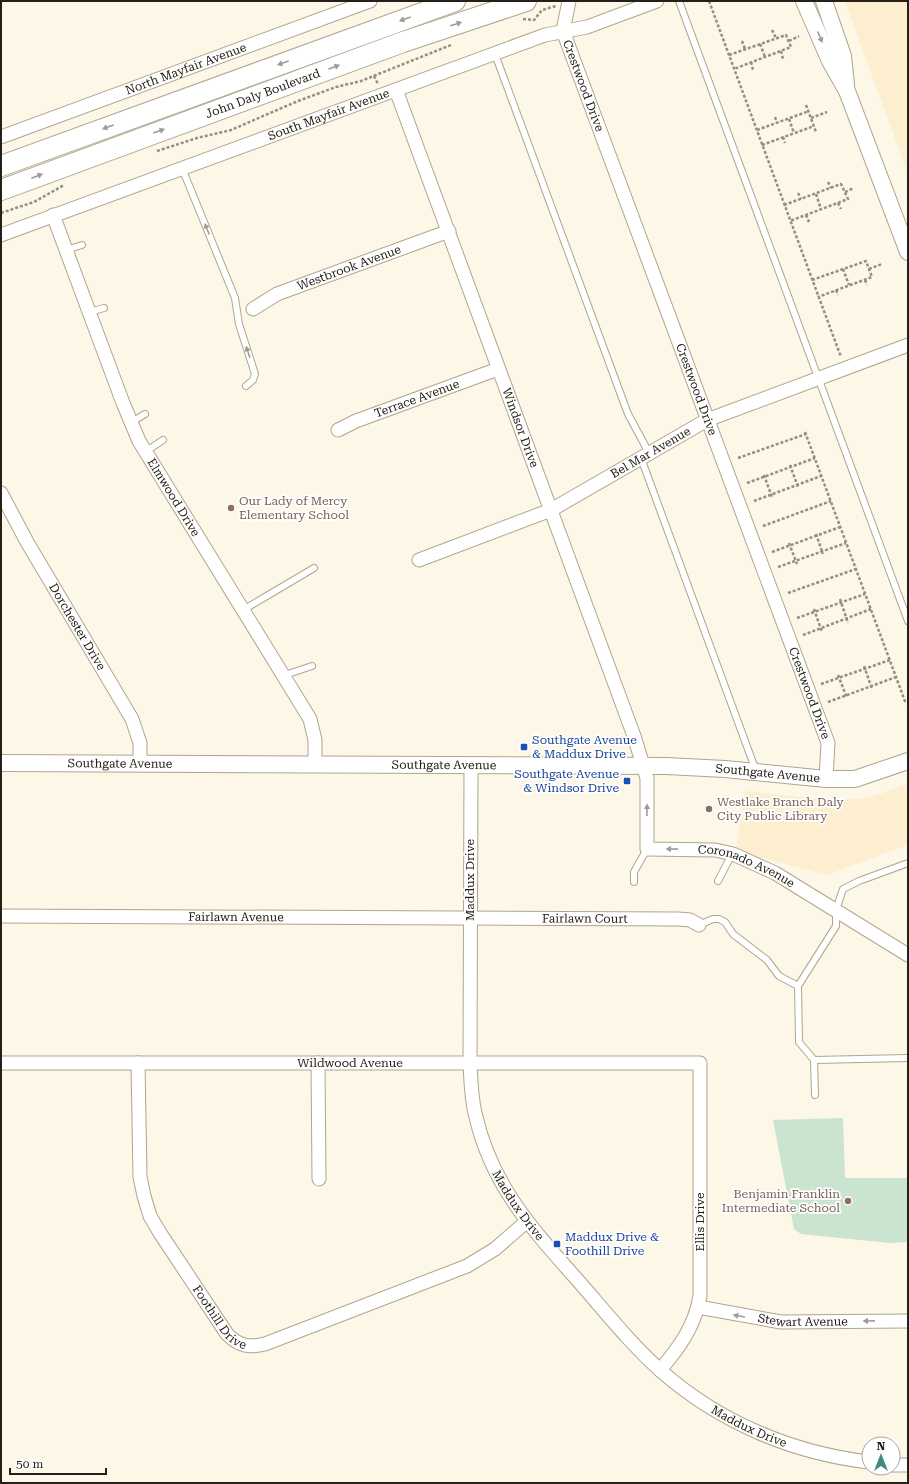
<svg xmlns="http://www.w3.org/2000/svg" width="909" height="1484" font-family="'Roboto Serif',serif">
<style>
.built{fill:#fceece}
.green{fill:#cae4cf}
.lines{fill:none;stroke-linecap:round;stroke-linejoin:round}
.service-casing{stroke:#b0a58e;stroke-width:8}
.minor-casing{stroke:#b0a58e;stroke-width:15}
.tertiary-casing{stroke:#b0a58e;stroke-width:18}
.primary-casing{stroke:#b0a58e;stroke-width:22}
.path{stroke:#948f83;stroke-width:2.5;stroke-dasharray:3 2;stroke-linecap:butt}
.service{stroke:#fff;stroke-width:6}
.minor{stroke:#fff;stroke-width:13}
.tertiary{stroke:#fff;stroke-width:16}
.primary{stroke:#fff;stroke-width:20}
.oneway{fill:#9c9b97}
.education-dot{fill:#8d6e63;stroke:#fff;stroke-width:1.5}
.transit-dot{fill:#1a4fb4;stroke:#fff;stroke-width:1.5}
.labels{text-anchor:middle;stroke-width:3.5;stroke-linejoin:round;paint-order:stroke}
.street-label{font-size:12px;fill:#242017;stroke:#fff}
.education-label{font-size:12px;fill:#785e54;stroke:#fff;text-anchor:start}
.transit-label{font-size:12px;fill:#164399;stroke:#fff;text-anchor:start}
</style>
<rect width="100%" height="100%" fill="#fdf7e8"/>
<g class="built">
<path d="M845,1H908V174Z"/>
<path d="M908,784V845L826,875L736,850L745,791L828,800L855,799L871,797Z"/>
</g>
<path class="green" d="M843,1118L845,1178H908V1242L890,1243L801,1234L794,1229L773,1120Z"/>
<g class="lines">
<g class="service-casing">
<g id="service">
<path d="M679,1L908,621"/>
<path d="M495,54L628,414L649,453"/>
<path d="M182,168L235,298L239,324L255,374L253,380L246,386"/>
<path d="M66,250L82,245"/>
<path d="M89,312L104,308"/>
<path d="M130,423L145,414"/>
<path d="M145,452L163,440"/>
<path d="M641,458L756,771"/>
<path d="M243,610L314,568"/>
<path d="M282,676L312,666"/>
<path d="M718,881L732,854"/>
<path d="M634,882V872L647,849"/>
<path d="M699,925L713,919H719L725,922L733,934L767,960L779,976L798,986"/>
<path d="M814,1060L908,1058"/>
<path d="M815,1095L814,1060L799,1042L798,986L836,926V910L843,889L859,881L908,863"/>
</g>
</g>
<g class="minor-casing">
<g id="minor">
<path id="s1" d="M569,1L563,31L828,743L826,779"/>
<path id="s2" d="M396,90L634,736L647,778V849L715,850L733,854L775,873L908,955"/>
<path id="s3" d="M1,137L370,1"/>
<path id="s4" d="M53,215L123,403L139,441L310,719L315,740V765"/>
<path id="s5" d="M1,235L545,35L587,27L657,1"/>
<path id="s6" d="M253,309L277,294L449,231"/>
<path id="s7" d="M338,430L356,421L498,369"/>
<path id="s8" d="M1,493L27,542L132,719L140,743V763"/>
<path id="s9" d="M419,560L551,510L707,420L908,345"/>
<path id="s10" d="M471,766L470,1063C471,1081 471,1099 476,1117C492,1187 535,1232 581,1284C607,1314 632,1345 661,1371C719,1422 792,1453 869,1462"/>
<path id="s11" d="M1,916L678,919L690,920L699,925"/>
<path id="s12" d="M1,1063H700V1296C695,1326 679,1348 660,1370"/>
<path id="s13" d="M138,1063L140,1177L144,1196L150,1216L160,1233L227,1334C239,1346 249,1348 265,1344L467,1266L495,1249L526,1222"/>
<path d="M318,1063L319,1179"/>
<path id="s14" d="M698,1307L781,1322L908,1321"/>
<path d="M893,1465H908"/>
</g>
</g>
<g class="tertiary-casing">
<g id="tertiary">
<path d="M804,1L830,61L847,91L908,252"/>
<path d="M824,1L843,56L846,84"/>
<path id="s15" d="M1,763L666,766L725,769L826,779H855L908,761"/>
</g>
</g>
<g class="primary-casing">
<g id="primary">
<path d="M1,166L455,1"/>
<path id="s16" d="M1,190L403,42L526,1"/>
</g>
</g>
<g class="path">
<path d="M709,1L841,357"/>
<path d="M523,19L534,20L542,10L556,6"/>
<path d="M772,30L776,38"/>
<path d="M742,41L745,49"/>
<path d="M789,41L799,36"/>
<path d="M760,44L765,57"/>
<path d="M781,51L783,59"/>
<path d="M729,55L786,35L791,47L734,69"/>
<path d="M751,62L753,70"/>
<path d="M374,76L378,84"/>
<path d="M806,105L816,132"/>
<path d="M775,117L777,123"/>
<path d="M811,118L827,112"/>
<path d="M789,119L794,133"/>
<path d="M757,130L809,111"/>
<path d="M783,137L785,143"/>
<path d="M762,145L814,126"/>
<path d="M157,151L197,138L231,130L298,101L336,87L361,81L451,45"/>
<path d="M828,182L831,188"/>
<path d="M845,192L854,188"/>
<path d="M798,193L801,199"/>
<path d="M816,194L821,209"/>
<path d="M838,203L841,209"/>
<path d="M784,205L841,184L848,199L790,221"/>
<path d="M1,213L34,202L64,185"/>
<path d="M806,215L809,222"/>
<path d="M843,269L849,285"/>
<path d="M869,269L882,264"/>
<path d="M812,280L866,261L872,277L818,297"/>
<path d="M865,280L867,285"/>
<path d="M836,290L838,295"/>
<path d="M805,432L906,704"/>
<path d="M738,458L806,434"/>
<path d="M790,465L798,487"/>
<path d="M764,475L772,497"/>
<path d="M747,483L815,458"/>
<path d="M754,501L821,476"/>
<path d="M763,526L831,501"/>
<path d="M816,534L823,554"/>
<path d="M789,543L797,564"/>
<path d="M772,552L840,527"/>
<path d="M778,567L846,543"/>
<path d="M788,593L856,569"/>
<path d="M840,599L848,623"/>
<path d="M814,609L822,632"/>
<path d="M797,618L865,594"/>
<path d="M803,635L871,609"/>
<path d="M864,666L872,689"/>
<path d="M838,675L847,698"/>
<path d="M821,684L890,660"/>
<path d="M828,702L896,677"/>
</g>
<use href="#service" class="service"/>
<use href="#minor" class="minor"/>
<use href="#tertiary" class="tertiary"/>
<use href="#primary" class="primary"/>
</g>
<defs><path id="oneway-solid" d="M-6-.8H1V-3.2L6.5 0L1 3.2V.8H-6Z"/></defs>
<g class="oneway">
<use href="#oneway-solid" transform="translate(405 19) rotate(160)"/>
<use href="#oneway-solid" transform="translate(456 24) rotate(-18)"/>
<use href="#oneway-solid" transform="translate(820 37) rotate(67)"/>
<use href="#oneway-solid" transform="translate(283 63) rotate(160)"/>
<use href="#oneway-solid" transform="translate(334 67) rotate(-20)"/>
<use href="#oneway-solid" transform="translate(108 127) rotate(160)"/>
<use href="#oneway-solid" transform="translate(159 131) rotate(-20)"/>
<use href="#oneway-solid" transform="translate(37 176) rotate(-21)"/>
<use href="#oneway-solid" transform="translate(207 229) rotate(-112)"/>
<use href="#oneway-solid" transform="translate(248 352) rotate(-109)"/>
<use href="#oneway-solid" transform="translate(647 810) rotate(-89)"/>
<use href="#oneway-solid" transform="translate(672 849) rotate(-179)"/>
<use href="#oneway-solid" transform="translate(739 1316) rotate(-170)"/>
<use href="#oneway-solid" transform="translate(869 1321) rotate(179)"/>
</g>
<g class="education-dot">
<circle cx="231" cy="508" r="4"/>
<circle cx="709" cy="809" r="4"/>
<circle cx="848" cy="1201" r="4"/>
</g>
<g class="transit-dot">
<rect x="520" y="743" width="8" height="8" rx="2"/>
<rect x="623" y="777" width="8" height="8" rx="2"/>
<rect x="553" y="1240" width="8" height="8" rx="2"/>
</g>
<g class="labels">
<g class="street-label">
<text dy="4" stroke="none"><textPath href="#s3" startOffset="197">North Mayfair Avenue</textPath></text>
<text dy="4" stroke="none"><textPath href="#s1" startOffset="89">Crestwood Drive</textPath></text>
<text dy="4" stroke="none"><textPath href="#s16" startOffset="279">John Daly Boulevard</textPath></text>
<text dy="4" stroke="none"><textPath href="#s5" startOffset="349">South Mayfair Avenue</textPath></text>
<text dy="4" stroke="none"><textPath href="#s6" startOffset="105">Westbrook Avenue</textPath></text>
<text dy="4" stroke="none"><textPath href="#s1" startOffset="413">Crestwood Drive</textPath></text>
<text dy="4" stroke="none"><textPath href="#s7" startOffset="85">Terrace Avenue</textPath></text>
<text dy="4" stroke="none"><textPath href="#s2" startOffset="360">Windsor Drive</textPath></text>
<text dy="4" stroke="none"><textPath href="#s9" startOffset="256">Bel Mar Avenue</textPath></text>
<text dy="4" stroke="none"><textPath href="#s4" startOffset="308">Elmwood Drive</textPath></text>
<text dy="4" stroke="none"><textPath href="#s8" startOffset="154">Dorchester Drive</textPath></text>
<text dy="4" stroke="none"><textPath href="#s1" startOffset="737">Crestwood Drive</textPath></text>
<text dy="4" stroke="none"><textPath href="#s15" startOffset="119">Southgate Avenue</textPath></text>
<text dy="4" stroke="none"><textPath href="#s15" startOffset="443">Southgate Avenue</textPath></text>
<text dy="4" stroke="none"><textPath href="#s15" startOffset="767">Southgate Avenue</textPath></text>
<text dy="4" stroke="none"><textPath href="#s2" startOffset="906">Coronado Avenue</textPath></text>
<text transform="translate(470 880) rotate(-90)" y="4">Maddux Drive</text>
<text dy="4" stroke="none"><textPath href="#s11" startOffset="235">Fairlawn Avenue</textPath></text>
<text dy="4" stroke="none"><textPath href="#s11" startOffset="584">Fairlawn Court</textPath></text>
<text dy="4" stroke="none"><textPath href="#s12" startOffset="349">Wildwood Avenue</textPath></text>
<text dy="4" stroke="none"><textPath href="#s10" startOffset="450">Maddux Drive</textPath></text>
<text transform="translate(700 1222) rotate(-90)" y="4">Ellis Drive</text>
<text dy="4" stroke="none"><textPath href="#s13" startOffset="278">Foothill Drive</textPath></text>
<text dy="4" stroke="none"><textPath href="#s14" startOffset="106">Stewart Avenue</textPath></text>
<text dy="4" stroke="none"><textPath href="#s10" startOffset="774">Maddux Drive</textPath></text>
</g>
<g class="education-label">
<text x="239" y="505">Our Lady of Mercy<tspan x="239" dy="14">Elementary School</tspan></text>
<text x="717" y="806">Westlake Branch Daly<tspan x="717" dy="14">City Public Library</tspan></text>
<text x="840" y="1198" text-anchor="end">Benjamin Franklin<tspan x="840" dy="14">Intermediate School</tspan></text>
</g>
<g class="transit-label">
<text x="532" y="744">Southgate Avenue<tspan x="532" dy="14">&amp; Maddux Drive</tspan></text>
<text x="619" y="778" text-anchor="end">Southgate Avenue<tspan x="619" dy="14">&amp; Windsor Drive</tspan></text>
<text x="565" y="1241">Maddux Drive &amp;<tspan x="565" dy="14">Foothill Drive</tspan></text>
</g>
</g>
<rect width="909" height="1484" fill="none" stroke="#242017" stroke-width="4"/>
<g transform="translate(881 1456)"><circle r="19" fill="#ffffff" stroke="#a7a6a2"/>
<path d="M0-3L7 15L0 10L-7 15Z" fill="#408884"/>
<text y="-6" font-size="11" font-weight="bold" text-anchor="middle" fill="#242017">N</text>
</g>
<path d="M10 1468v6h96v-6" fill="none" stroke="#242017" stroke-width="2"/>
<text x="16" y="1468" font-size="12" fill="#242017" stroke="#ffffff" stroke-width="3" paint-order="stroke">50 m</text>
</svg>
